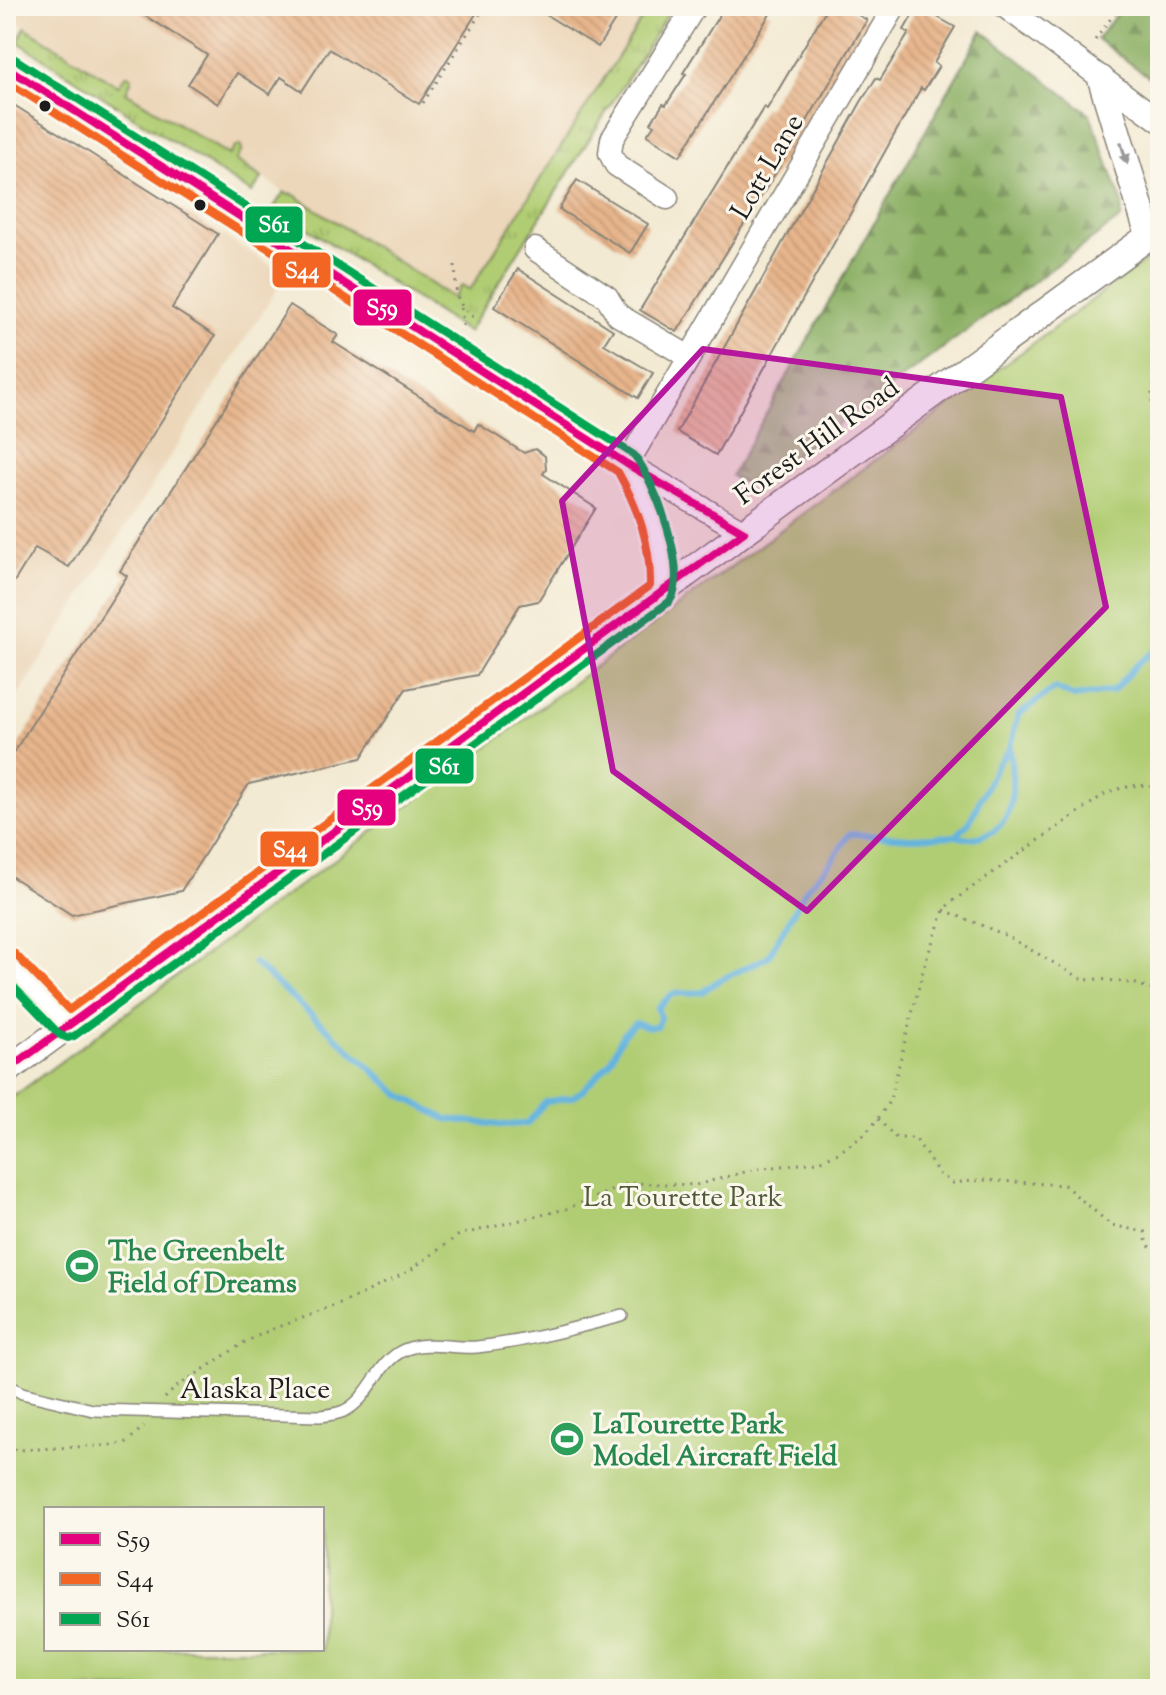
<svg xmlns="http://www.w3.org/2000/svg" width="1166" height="1695" font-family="'Sorts Mill Goudy',serif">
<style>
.built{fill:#ecd7ba}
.grass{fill:url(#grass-tufts);stroke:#667448;stroke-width:2}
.forest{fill:url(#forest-firs);stroke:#546640;stroke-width:2}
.park{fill:#b1cd73;stroke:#667448;stroke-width:2;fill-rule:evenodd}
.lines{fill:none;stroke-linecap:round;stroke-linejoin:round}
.stream{stroke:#65b4df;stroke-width:6}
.building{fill:url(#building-back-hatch)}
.service-casing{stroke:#888378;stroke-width:14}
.minor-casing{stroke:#888378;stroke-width:25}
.tertiary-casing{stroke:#888378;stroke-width:29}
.path{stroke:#888378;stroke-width:3;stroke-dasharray:2 6;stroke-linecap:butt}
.service{stroke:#fff;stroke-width:11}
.minor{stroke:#fff;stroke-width:22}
.tertiary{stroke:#fff;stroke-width:26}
.bus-1-casing{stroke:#fbf7ec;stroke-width:14}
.bus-2-casing{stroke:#fbf7ec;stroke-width:14}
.bus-3-casing{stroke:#fbf7ec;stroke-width:14}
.bus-1{stroke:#e5007d;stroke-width:8}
.bus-2{stroke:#f26522;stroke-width:8}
.bus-3{stroke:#00a651;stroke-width:8}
.oneway{fill:#999}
.marked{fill:#b5179e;fill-opacity:0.2;stroke:#b5179e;stroke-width:6;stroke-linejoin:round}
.bus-dot{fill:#1c1c1c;stroke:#fbf7ec;stroke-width:3}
.labels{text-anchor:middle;stroke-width:6;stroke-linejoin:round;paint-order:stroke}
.street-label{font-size:28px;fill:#1c1c1c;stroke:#fbf7ec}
.park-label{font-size:28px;fill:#505a3a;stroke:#fbf7ec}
.leisure-label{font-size:28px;font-weight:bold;fill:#27864d;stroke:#fbf7ec;text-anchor:start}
.line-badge{stroke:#fbf7ec;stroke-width:3}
.badge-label{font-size:22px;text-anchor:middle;font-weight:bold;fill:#fff}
</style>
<defs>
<pattern id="grass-tufts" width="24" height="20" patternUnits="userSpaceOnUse" patternTransform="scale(2)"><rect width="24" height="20" fill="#b1cd73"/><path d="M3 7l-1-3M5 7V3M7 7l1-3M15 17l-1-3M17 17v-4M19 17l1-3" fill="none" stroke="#98af63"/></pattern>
<pattern id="forest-firs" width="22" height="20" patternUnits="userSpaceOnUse" patternTransform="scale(2)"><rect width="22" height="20" fill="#8cb065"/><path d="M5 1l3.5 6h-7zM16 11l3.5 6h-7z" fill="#728e52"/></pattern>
<pattern id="building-back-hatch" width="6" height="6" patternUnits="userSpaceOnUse" patternTransform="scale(2)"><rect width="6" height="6" fill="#e7b58c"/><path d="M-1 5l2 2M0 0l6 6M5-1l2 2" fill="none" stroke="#c69b78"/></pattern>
</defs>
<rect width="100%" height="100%" fill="#fbf7ec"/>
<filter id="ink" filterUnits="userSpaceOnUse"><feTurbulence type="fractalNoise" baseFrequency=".0125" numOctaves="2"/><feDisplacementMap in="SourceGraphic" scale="16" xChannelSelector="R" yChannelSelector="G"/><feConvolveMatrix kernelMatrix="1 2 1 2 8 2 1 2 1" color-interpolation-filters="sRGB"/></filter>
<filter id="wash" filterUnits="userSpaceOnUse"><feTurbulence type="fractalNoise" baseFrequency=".006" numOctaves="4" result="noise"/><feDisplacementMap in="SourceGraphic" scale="32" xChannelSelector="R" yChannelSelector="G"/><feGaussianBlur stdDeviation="1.8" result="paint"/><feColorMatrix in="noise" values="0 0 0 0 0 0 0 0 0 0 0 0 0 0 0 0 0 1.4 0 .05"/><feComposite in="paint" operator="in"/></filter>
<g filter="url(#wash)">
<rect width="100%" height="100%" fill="#f3ead3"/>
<g class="built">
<path d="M6,6H673L468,332L274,207L284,192L263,178L252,193L18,42L25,27L6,15Z"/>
<path d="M6,100L286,275L6,714Z"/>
</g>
<g class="grass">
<path d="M650,6H673L468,332L274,207L284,192L289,195L291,193L453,298L462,285L470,290Z"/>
<path d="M25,27L118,86L126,75L131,76L132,79L126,92L229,155L235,147L240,145L242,150L236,160L262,178L252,193L18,42Z"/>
</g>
<g class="forest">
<path d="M1123,6H1160V85L1097,39Z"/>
<path d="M982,31L1090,114L1122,202L1121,218L758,483C747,487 740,481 731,476Z"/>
</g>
<path class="park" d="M1160,250V1689H6V1102ZM46,1509H322V1649H46Z"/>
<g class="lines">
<g class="stream">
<path d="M956,836C967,840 977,838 987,834C1020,821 1012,776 1010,748"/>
<path d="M254,963L399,1094L446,1119L500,1125L527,1124L545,1102L573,1097L582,1091L610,1062L623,1034L635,1023L650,1027L658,1026L660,1016L657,1008L672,994L702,992L718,981L768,957L807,888L832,861L849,834L911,838L956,836L969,823L996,766L1010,748L1018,715L1055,688L1074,697L1113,691L1136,665L1160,646"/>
</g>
</g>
<g id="blocks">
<g class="building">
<path d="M130,6H481L419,104L329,49L302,91L281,77L270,94L237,73L218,104L188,84L207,55Z"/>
<path d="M532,6H624L598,47Z"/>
<path d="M725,6H758L770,14L680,156L647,135L654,125L651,123L663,104L666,105L686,74L683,73Z"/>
<path d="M828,6H842L867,20L788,153L677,332L640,310L764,107L767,109Z"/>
<path d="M918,6L955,27L934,63L939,66L924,90L921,88L893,137L716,455L677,432L861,102L876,78L880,80L909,33L904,30Z"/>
<path d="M6,100L218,234L172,308L215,336L69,567L35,548L6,595Z"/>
<path d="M577,180L648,224L630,253L559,209Z"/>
<path d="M518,269L613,330L604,344L653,373L638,398L494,307Z"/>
<path d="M290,305L338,335L333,342L474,431L478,424L524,453L535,449L545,456L546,469L543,474L596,508L538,601L520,605L477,675L406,689L361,758L249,784L181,891L72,915L6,873V764L127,576L120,571Z"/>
</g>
</g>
</g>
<g filter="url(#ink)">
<use href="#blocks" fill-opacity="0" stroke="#888378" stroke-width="2"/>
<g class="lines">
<g class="service-casing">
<path id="service" d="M6,1384L22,1393L93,1410L320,1416C328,1415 337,1414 344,1411C371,1398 377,1362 404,1350C427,1340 453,1349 477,1347C526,1342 574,1328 622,1316"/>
</g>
<g class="minor-casing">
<g id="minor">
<path d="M1004,6L1160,121"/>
<path d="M6,67L627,464L744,532"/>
<path d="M667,198L616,165L610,153L612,139L695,6"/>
<path d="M535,249L607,297L618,315L689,357"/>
<path d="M627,464L895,6"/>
<path d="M6,962L68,1026"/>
</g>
</g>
<g class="tertiary-casing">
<g id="tertiary">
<path d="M1101,79L1149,236"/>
<path d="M627,464C651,505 665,544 662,592"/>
<path d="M6,1071L1160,228"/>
</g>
</g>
<g class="path">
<path d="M516,7V6"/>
<path d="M1095,40L1120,6"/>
<path d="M423,103L485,6"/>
<path d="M455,265C457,295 452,301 478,321"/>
<path d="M461,308L464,332"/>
<path d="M1160,380L1152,388V423L1160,442"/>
<path d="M944,910L1003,934L1084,980L1100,979L1137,984L1160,993"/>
<path d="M878,1119L896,1138H915L939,1174L953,1183L982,1180L1064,1185L1111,1225L1145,1232L1147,1245L1160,1253"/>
<path d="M165,1398L175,1388L245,1342L272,1329L339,1305L375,1288L409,1271L459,1235L566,1209L630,1183L696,1185L756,1169L817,1162L838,1153L864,1135L878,1119L890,1100L925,963L944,910L950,903L1106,793C1124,787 1141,781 1160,790"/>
<path d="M6,1448L19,1450L113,1445L127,1442L144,1426"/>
</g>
<use href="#service" class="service"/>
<use href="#minor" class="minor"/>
<use href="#tertiary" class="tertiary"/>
<g class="bus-1-casing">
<path id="bus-1" d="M6,67L627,464L744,532L6,1071"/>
</g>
<g class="bus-2-casing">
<path id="bus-2" d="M6,81L618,472C638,508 651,544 650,586L69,1010L15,954"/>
</g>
<g class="bus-3-casing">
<path id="bus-3" d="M6,979L60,1035L68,1038L74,1036L669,602C691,575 654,479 634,455L12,57"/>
</g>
<use href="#bus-1" class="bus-1"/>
<use href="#bus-2" class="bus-2"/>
<use href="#bus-3" class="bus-3"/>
</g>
<defs><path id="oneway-solid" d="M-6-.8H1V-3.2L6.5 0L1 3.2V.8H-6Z" transform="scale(2)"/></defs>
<use class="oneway" href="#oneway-solid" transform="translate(1124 153) rotate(73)"/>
</g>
<path class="marked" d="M703,349L1061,397L1106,607L807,911L613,771L562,501Z"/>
<defs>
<g id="stadium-disc" transform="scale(1.8)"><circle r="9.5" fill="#2e9e5b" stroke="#fbf7ec"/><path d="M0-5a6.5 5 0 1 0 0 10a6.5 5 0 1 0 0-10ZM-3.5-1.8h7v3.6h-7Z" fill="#fff"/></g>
</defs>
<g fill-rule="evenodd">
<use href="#stadium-disc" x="82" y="1266"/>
<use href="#stadium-disc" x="567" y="1439"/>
</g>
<g class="bus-dot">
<circle cx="45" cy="106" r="7"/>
<circle cx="200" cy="205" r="7"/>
</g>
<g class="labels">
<g class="street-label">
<text transform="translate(766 166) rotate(-60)" y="10">Lott Lane</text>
<text transform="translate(816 440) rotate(-36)" y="10">Forest Hill Road</text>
<text x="255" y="1398">Alaska Place</text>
</g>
<g class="park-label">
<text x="683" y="1206">La Tourette Park</text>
</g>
<g class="leisure-label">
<text x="108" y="1260">The Greenbelt<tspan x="108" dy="32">Field of Dreams</tspan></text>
<text x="593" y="1433">LaTourette Park<tspan x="593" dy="32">Model Aircraft Field</tspan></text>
</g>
</g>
<g class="line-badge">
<rect x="244" y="205" width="60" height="39" rx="8" fill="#00a651"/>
<rect x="271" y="251" width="61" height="38" rx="8" fill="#f26522"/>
<rect x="352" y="288" width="61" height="39" rx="8" fill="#e5007d"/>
<rect x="414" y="747" width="61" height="38" rx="8" fill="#00a651"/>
<rect x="336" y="788" width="61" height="39" rx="8" fill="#e5007d"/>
<rect x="259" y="830" width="61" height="38" rx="8" fill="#f26522"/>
</g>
<g class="badge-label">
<text x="274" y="232">S61</text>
<text x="302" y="278">S44</text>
<text x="382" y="315">S59</text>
<text x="444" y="774">S61</text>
<text x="367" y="815">S59</text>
<text x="290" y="857">S44</text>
</g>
<rect width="1166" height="1695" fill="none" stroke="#fbf7ec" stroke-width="32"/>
<rect x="44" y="1507" width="280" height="144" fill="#fbf7ec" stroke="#a29f99" stroke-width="2"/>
<rect x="60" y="1533" width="40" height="12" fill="#e5007d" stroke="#a29f99" stroke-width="2"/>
<text x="116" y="1547" font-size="24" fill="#1c1c1c">S59</text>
<rect x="60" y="1573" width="40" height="12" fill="#f26522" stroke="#a29f99" stroke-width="2"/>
<text x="116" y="1587" font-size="24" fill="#1c1c1c">S44</text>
<rect x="60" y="1613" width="40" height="12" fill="#00a651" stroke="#a29f99" stroke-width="2"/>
<text x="116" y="1627" font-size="24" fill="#1c1c1c">S61</text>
</svg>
